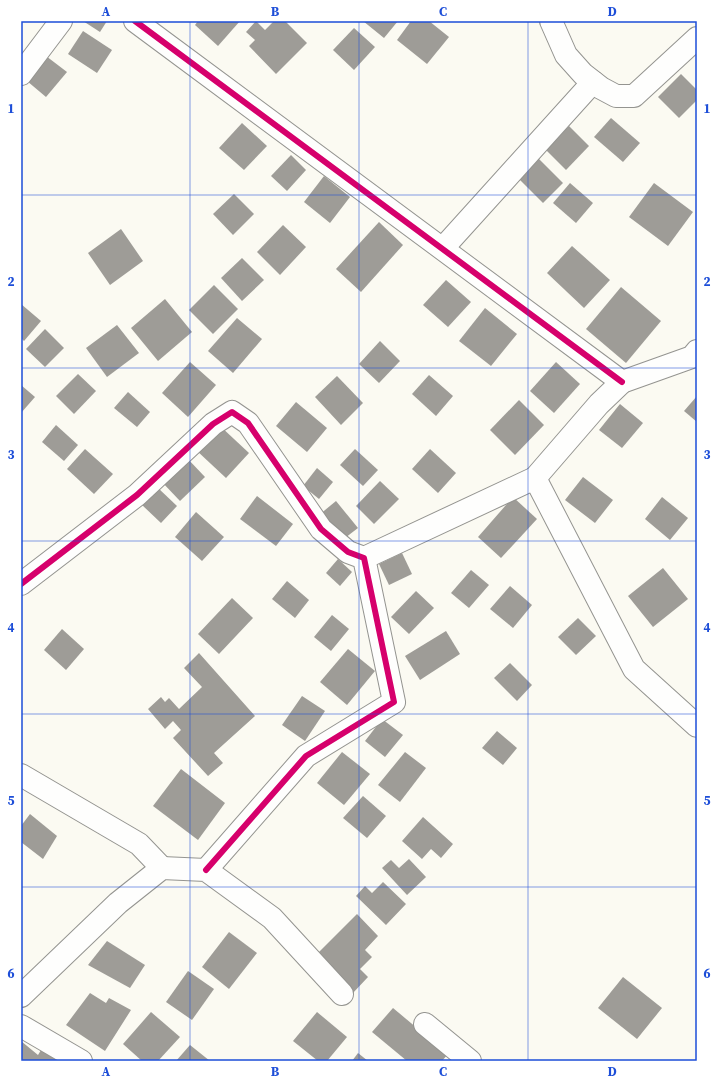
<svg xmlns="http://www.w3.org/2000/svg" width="718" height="1082" font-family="'Source Serif 4',serif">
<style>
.building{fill:#9e9c97}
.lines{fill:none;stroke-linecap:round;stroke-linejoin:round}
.minor-casing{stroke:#949490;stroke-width:24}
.minor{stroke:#fefefd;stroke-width:22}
.cycleway-casing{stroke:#fff;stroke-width:8}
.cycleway{stroke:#d6006c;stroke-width:6}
.grid{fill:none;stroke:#1d4ed8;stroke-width:1;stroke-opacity:0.55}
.neatline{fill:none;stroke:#1d4ed8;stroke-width:1.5}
.grid-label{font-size:13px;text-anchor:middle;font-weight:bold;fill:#1d4ed8}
</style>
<rect width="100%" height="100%" fill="#fbfaf2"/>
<g class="building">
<path d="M83,21H107L100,32Z"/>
<path d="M198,21H240L218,46L195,25Z"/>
<path d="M256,21L265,30L274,21H285L307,43L276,74L249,46L255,40L246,32Z"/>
<path d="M363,21H398L384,38Z"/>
<path d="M411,21H429L449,37L427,64L397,40Z"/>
<path d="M354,28L375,47L354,70L333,50Z"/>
<path d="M83,31L112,50L97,73L68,54Z"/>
<path d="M46,56L67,72L46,97L27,81Z"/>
<path d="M681,74L697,90V100L679,118L658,97Z"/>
<path d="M611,118L640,143L623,162L594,137Z"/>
<path d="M242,123L267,146L244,170L219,148Z"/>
<path d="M569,126L589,146L566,170L546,150Z"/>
<path d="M291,155L306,170L287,191L271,176Z"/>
<path d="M536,156L563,183L543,203L516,176Z"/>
<path d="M324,176L350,197L330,223L304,202Z"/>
<path d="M570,183L593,203L576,223L553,203Z"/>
<path d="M654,183L693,212L668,246L629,217Z"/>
<path d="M234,194L254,214L233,235L213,214Z"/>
<path d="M379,222L403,245L361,292L336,269Z"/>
<path d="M283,225L306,247L280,275L257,252Z"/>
<path d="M121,229L143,261L110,285L88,253Z"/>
<path d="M572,246L610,280L584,308L547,273Z"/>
<path d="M242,258L264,280L242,301L221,278Z"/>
<path d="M446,280L471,302L448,327L423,305Z"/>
<path d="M214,285L238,309L213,334L189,310Z"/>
<path d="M621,287L661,321L626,363L586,329Z"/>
<path d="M165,299L192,332L158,361L131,328Z"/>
<path d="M21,304L41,321L24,341L21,338Z"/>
<path d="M485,308L517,334L491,366L459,341Z"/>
<path d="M237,318L262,339L233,373L208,351Z"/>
<path d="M117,325L139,353L107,377L86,348Z"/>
<path d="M45,329L64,348L45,367L26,349Z"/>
<path d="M380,341L400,361L379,383L359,364Z"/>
<path d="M190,362L216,385L188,417L162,393Z"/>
<path d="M556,362L580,384L554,413L530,391Z"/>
<path d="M78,374L96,391L74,414L56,396Z"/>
<path d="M429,375L453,396L436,416L412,394Z"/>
<path d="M337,376L363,403L341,425L315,397Z"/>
<path d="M21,385L35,397L21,413Z"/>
<path d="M128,392L150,412L137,427L114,408Z"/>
<path d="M697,396V422L684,411Z"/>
<path d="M519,400L544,425L515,455L490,430Z"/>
<path d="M296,402L327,428L307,452L276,426Z"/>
<path d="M620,404L643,423L622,448L599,430Z"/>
<path d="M56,425L78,445L64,461L42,442Z"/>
<path d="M219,425L249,453L226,478L196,450Z"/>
<path d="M85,449L113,474L94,494L67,469Z"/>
<path d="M355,449L378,470L363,486L340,465Z"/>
<path d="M430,449L456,473L438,493L412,469Z"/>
<path d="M186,457L205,477L180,501L161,481Z"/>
<path d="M317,468L333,482L319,499L303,486Z"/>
<path d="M583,477L613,500L595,523L565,500Z"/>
<path d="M380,481L399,499L374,524L356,506Z"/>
<path d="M157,487L177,506L161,523L141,504Z"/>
<path d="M257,496L293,524L276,546L240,519Z"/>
<path d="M513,497L537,519L501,558L478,537Z"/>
<path d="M662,497L688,518L670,540L645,519Z"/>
<path d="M336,501L358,528L341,541L319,515Z"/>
<path d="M196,512L224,537L202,561L175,537Z"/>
<path d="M402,553L412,574L389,585L379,564Z"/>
<path d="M338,559L352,572L340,586L326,573Z"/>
<path d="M663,568L688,599L653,627L628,596Z"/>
<path d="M471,570L489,585L469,608L451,593Z"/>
<path d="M287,581L309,600L295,618L272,599Z"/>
<path d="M510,586L532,605L513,628L490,609Z"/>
<path d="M416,591L434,608L409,634L391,617Z"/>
<path d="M232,598L253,618L219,654L198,634Z"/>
<path d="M332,615L349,629L331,651L314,637Z"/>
<path d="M578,618L596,636L576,655L558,637Z"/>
<path d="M62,629L84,649L66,670L44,650Z"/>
<path d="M446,631L460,654L420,680L405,656Z"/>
<path d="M348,649L375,671L347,705L320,682Z"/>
<path d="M199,653L255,716L214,753L223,763L208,776L173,738L181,730L173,721L165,729L148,709L161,697L165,702L169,698L179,709L202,687L184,668Z"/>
<path d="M510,663L532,685L517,701L494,678Z"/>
<path d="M302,696L325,711L305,741L282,725Z"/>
<path d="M382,719L403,735L385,757L365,741Z"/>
<path d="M497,731L517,748L503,765L482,748Z"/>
<path d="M342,752L370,774L344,805L317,783Z"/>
<path d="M405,752L426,768L400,802L378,785Z"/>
<path d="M181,769L225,803L198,840L153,806Z"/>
<path d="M363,796L386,816L367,838L343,818Z"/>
<path d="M30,814L57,836L43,859L21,842V826Z"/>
<path d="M423,817L453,844L441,858L431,849L422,859L402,841Z"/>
<path d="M409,859L426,877L407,895L382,868L391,860L399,868Z"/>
<path d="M383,882L406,904L386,925L356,896L365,886L372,893Z"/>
<path d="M357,914L378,936L365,950L372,957L360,969L368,977L352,994L315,956Z"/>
<path d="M229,932L257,953L229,989L202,967Z"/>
<path d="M107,941L145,965L130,988L88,965Z"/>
<path d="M188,971L214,989L192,1020L166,1002Z"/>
<path d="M623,977L662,1008L637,1039L598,1008Z"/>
<path d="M90,993L106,1003L109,998L131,1010L105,1051L66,1025Z"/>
<path d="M393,1008L448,1054L442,1061H407L372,1032Z"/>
<path d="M151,1012L180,1037L158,1061H142L123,1044Z"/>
<path d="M317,1012L347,1037L327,1061H318L293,1041Z"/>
<path d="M21,1041L38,1055L41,1050L58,1061H21Z"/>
<path d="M190,1045L210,1061H176Z"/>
<path d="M358,1053L368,1061H352Z"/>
</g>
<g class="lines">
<g class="minor-casing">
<g id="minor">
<path d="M135,21L622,382"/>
<path d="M551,21L566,55L583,74L601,88L616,96H634L697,38"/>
<path d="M21,74L61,21"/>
<path d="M443,248L593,82"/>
<path d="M535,478L634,669L697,726"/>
<path d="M364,558L535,478L599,404L622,382L692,357L697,351"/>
<path d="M21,584L137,495L213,424L232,412L248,423L321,529L348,552L364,558L394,702L306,756L206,870"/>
<path d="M21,775L139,844L162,868"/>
<path d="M21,996L118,903L162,868L206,870L272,918L342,994"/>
<path d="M425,1024L470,1061"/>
<path d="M21,1026L81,1061"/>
</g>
</g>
<use href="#minor" class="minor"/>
<g class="cycleway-casing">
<g id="cycleway">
<path d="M135,21L622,382"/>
<path d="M21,584L137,495L213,424L232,412L248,423L321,529L348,552L364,558L394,702L306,756L206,870"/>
</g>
</g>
<use href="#cycleway" class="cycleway"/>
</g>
<path class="grid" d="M190,21V1061M359,21V1061M528,21V1061M21,195H697M21,368H697M21,541H697M21,714H697M21,887H697"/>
<rect width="718" height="1082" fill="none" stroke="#ffffff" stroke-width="44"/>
<rect x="22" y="22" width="674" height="1038" class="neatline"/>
<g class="grid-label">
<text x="106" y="16">A</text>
<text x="275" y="16">B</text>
<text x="443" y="16">C</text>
<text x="612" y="16">D</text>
<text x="11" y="113">1</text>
<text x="707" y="113">1</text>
<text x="11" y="286">2</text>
<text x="707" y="286">2</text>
<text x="11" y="459">3</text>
<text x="707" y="459">3</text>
<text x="11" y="632">4</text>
<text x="707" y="632">4</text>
<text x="11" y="805">5</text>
<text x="707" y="805">5</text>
<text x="11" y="978">6</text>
<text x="707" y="978">6</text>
<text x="106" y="1076">A</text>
<text x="275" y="1076">B</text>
<text x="443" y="1076">C</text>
<text x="612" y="1076">D</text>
</g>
</svg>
